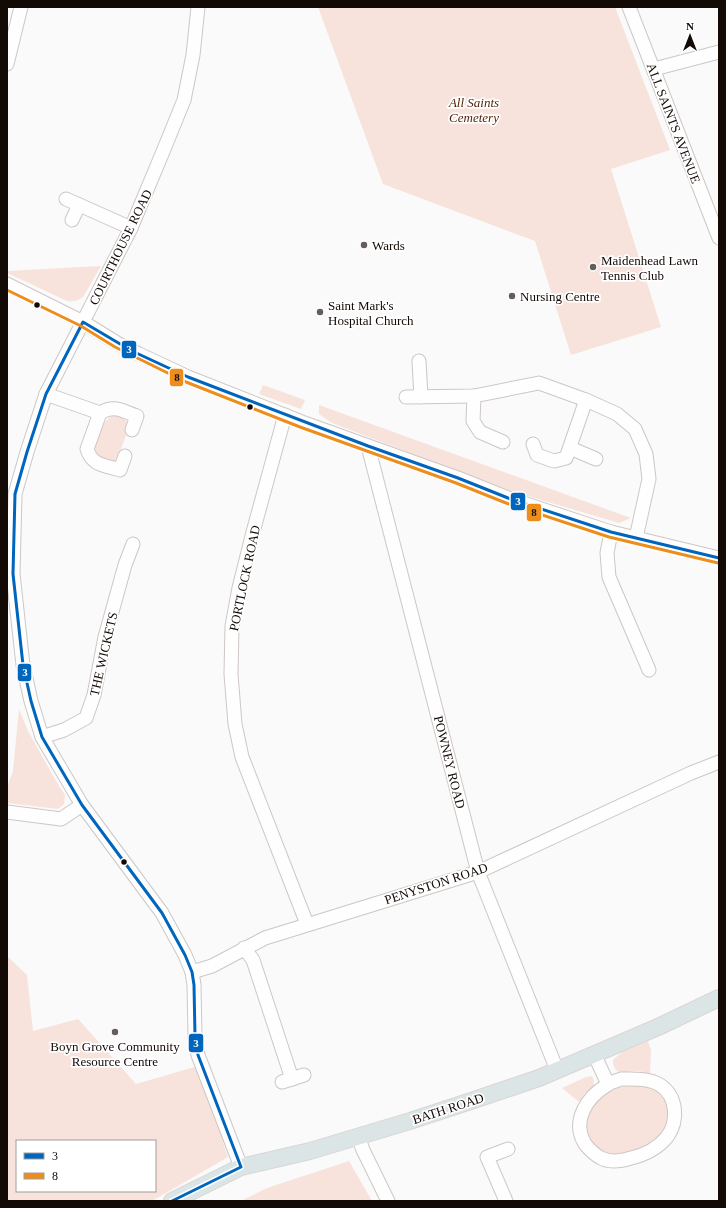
<svg xmlns="http://www.w3.org/2000/svg" width="726" height="1208" font-family="'Times New Roman',serif">
<style>
.green{fill:#f7e3db;fill-rule:evenodd}
.lines{fill:none;stroke-linecap:round;stroke-linejoin:round}
.minor-casing{stroke:#cdc7c5;stroke-width:15}
.major-casing{stroke:#d8d6d5;stroke-width:18}
.minor{stroke:#fefefe;stroke-width:13}
.major{stroke:#dce5e5;stroke-width:16}
.bus-1-casing{stroke:#fff;stroke-width:6}
.bus-2-casing{stroke:#fff;stroke-width:6}
.bus-1{stroke:#0065bd;stroke-width:3}
.bus-2{stroke:#ec8d1c;stroke-width:3}
.poi-dot{fill:#645d5b;stroke:#fff;stroke-width:1.5}
.bus-dot{fill:#130905;stroke:#fff;stroke-width:1.5}
.labels{text-anchor:middle;stroke-width:3.5;stroke-linejoin:round;paint-order:stroke}
.park-label{font-size:13px;font-style:italic;fill:#4e1d06;stroke:#fff}
.street-label{font-size:13px;fill:#130905;stroke:#fff}
.poi-label{font-size:13px;fill:#130905;stroke:#fff;text-anchor:start}
.line-badge{stroke:#fff;stroke-width:1.5}
.badge-label{font-size:11px;text-anchor:middle;font-weight:bold;fill:#fff}
.pale-badge-label{font-size:11px;text-anchor:middle;font-weight:bold;fill:#111}
</style>
<rect width="100%" height="100%" fill="#fafafa"/>
<g class="green">
<path d="M318,7H615L670,150L611,169L661,327L571,355L535,241L383,184Z"/>
<path d="M101,266L83,297C77,301 74,302 67,301L7,273V271Z"/>
<path d="M263,385L305,400L301,409L259,394Z"/>
<path d="M319,405L631,518L619,523L507,490L332,423L319,414Z"/>
<path d="M114,414L121,415L128,423C128,434 120,453 114,462L95,456C92,441 102,422 114,414Z"/>
<path d="M19,709L28,731L56,781L65,795L64,804L58,809L7,803V787L13,771Z"/>
<path d="M7,956L27,975L33,1031L78,1019L136,1084L198,1066L228,1157L152,1201H7ZM17,1141H155V1191H17Z"/>
<path d="M648,1041L651,1050L650,1074C646,1073 641,1071 637,1071C625,1071 614,1078 613,1060L622,1052Z"/>
<path d="M592,1076L594,1081L593,1087L585,1093L579,1102L562,1088L586,1077Z"/>
<path d="M627,1085H646L661,1093L669,1104L670,1118L666,1132L651,1145L632,1153L613,1156L597,1151L588,1142L584,1129L588,1116L595,1103L608,1091Z"/>
<path d="M349,1161L372,1201H241L267,1188Z"/>
</g>
<g class="lines">
<g class="minor-casing">
<g id="minor">
<path d="M198,7L193,55L184,100L162,154L131,228L46,394L27,452L15,494L13,574L23,665L31,701L42,737L82,805L162,913L185,955L192,972L194,985L195,1036L198,1055L241,1167"/>
<path d="M629,7L719,238"/>
<path d="M7,64L21,7"/>
<path d="M654,69L719,52"/>
<path d="M66,199L131,228"/>
<path d="M72,220L79,205"/>
<path d="M7,284L83,322L117,343L139,354L188,377L302,422L458,478L508,498L611,532L719,558"/>
<path d="M419,361L421,397"/>
<path d="M46,394L100,413L87,449C92,466 105,465 120,470L125,456"/>
<path d="M474,396L473,421L480,432L503,442"/>
<path d="M406,397L474,396L539,383L586,400L617,414L635,429L646,454L649,479L636,538"/>
<path d="M100,413C115,404 122,411 137,416L132,430"/>
<path d="M285,415L253,532L239,588L232,626L231,674L235,724L242,757L307,924"/>
<path d="M533,444L537,455L554,461L566,458L586,400"/>
<path d="M368,446L478,872L557,1070"/>
<path d="M570,448L596,459"/>
<path d="M611,532L607,553L609,577L649,670"/>
<path d="M42,737L64,730L86,718L94,695L105,637L125,565L133,544"/>
<path d="M7,812L61,819L82,805"/>
<path d="M244,948L253,960L292,1079"/>
<path d="M192,972L212,966L265,938L478,872L691,773L719,762"/>
<path d="M594,1054L608,1084"/>
<path d="M621,1079C634,1079 649,1078 660,1085C677,1096 679,1121 667,1137C658,1148 644,1155 631,1158C621,1161 610,1163 601,1158C595,1155 589,1149 585,1144C571,1121 587,1097 607,1085C611,1082 616,1081 621,1079Z"/>
<path d="M282,1082L304,1075"/>
<path d="M358,1136L363,1150L388,1201"/>
<path d="M506,1201L487,1157L508,1149"/>
</g>
</g>
<g class="major-casing">
<path id="major" d="M172,1201L241,1167L310,1151L410,1121L471,1101L539,1078L658,1027L719,998"/>
</g>
<use href="#minor" class="minor"/>
<use href="#major" class="major"/>
<g class="bus-1-casing">
<path id="bus-1" d="M172,1201L241,1167L198,1055L195,1036L194,985L192,972L185,955L162,913L82,805L42,737L31,701L23,665L13,574L15,494L27,452L46,394L83,322L132,351L188,377L368,446L458,478L508,498L611,532L719,558"/>
</g>
<g class="bus-2-casing">
<path id="bus-2" d="M7,290L81,326L115,347L186,382L300,427L456,483L506,503L609,537L718,563"/>
</g>
<use href="#bus-1" class="bus-1"/>
<use href="#bus-2" class="bus-2"/>
</g>
<g class="poi-dot">
<circle cx="364" cy="245" r="4"/>
<circle cx="593" cy="267" r="4"/>
<circle cx="512" cy="296" r="4"/>
<circle cx="320" cy="312" r="4"/>
<circle cx="115" cy="1032" r="4"/>
</g>
<g class="bus-dot">
<circle cx="37" cy="305" r="3.5"/>
<circle cx="250" cy="407" r="3.5"/>
<circle cx="124" cy="862" r="3.5"/>
</g>
<g class="labels">
<g class="park-label">
<text x="474" y="107">All Saints<tspan x="474" dy="15">Cemetery</tspan></text>
</g>
<g class="street-label">
<text transform="translate(674 123) rotate(69)" y="5">ALL SAINTS AVENUE</text>
<text transform="translate(120 247) rotate(-64)" y="5">COURTHOUSE ROAD</text>
<text transform="translate(244 578) rotate(-78)" y="5">PORTLOCK ROAD</text>
<text transform="translate(103 654) rotate(-77)" y="5">THE WICKETS</text>
<text transform="translate(450 762) rotate(76)" y="5">POWNEY ROAD</text>
<text transform="translate(436 883) rotate(-18)" y="5">PENYSTON ROAD</text>
<text transform="translate(448 1108) rotate(-18)" y="5">BATH ROAD</text>
</g>
<g class="poi-label">
<text x="372" y="250">Wards</text>
<text x="601" y="265">Maidenhead Lawn<tspan x="601" dy="15">Tennis Club</tspan></text>
<text x="520" y="301">Nursing Centre</text>
<text x="328" y="310">Saint Mark's<tspan x="328" dy="15">Hospital Church</tspan></text>
<text x="115" y="1051" text-anchor="middle">Boyn Grove Community<tspan x="115" dy="15">Resource Centre</tspan></text>
</g>
</g>
<g class="line-badge">
<rect x="121" y="340" width="16" height="19" rx="4" fill="#0065bd"/>
<rect x="169" y="368" width="15" height="19" rx="4" fill="#ec8d1c"/>
<rect x="510" y="492" width="16" height="19" rx="4" fill="#0065bd"/>
<rect x="526" y="503" width="16" height="19" rx="4" fill="#ec8d1c"/>
<rect x="17" y="663" width="15" height="19" rx="4" fill="#0065bd"/>
<rect x="188" y="1033" width="16" height="20" rx="4" fill="#0065bd"/>
</g>
<g class="badge-label">
<text x="129" y="353">3</text>
<text x="518" y="505">3</text>
<text x="25" y="676">3</text>
<text x="196" y="1047">3</text>
</g>
<g class="pale-badge-label">
<text x="177" y="381">8</text>
<text x="534" y="516">8</text>
</g>
<rect width="726" height="1208" fill="none" stroke="#130905" stroke-width="16"/>
<rect x="16" y="1140" width="140" height="52" fill="#ffffff" stroke="#a19d9b"/>
<rect x="24" y="1153" width="20" height="6" fill="#0065bd" stroke="#a19d9b"/>
<text x="52" y="1160" font-size="12" fill="#130905">3</text>
<rect x="24" y="1173" width="20" height="6" fill="#ec8d1c" stroke="#a19d9b"/>
<text x="52" y="1180" font-size="12" fill="#130905">8</text>
<g transform="translate(690 36)" stroke="#ffffff" stroke-width="3" paint-order="stroke">
<path d="M0-3L7 15L0 10L-7 15Z" fill="#130905"/>
<text y="-6" font-size="11" font-weight="bold" text-anchor="middle" fill="#130905">N</text>
</g>
</svg>
